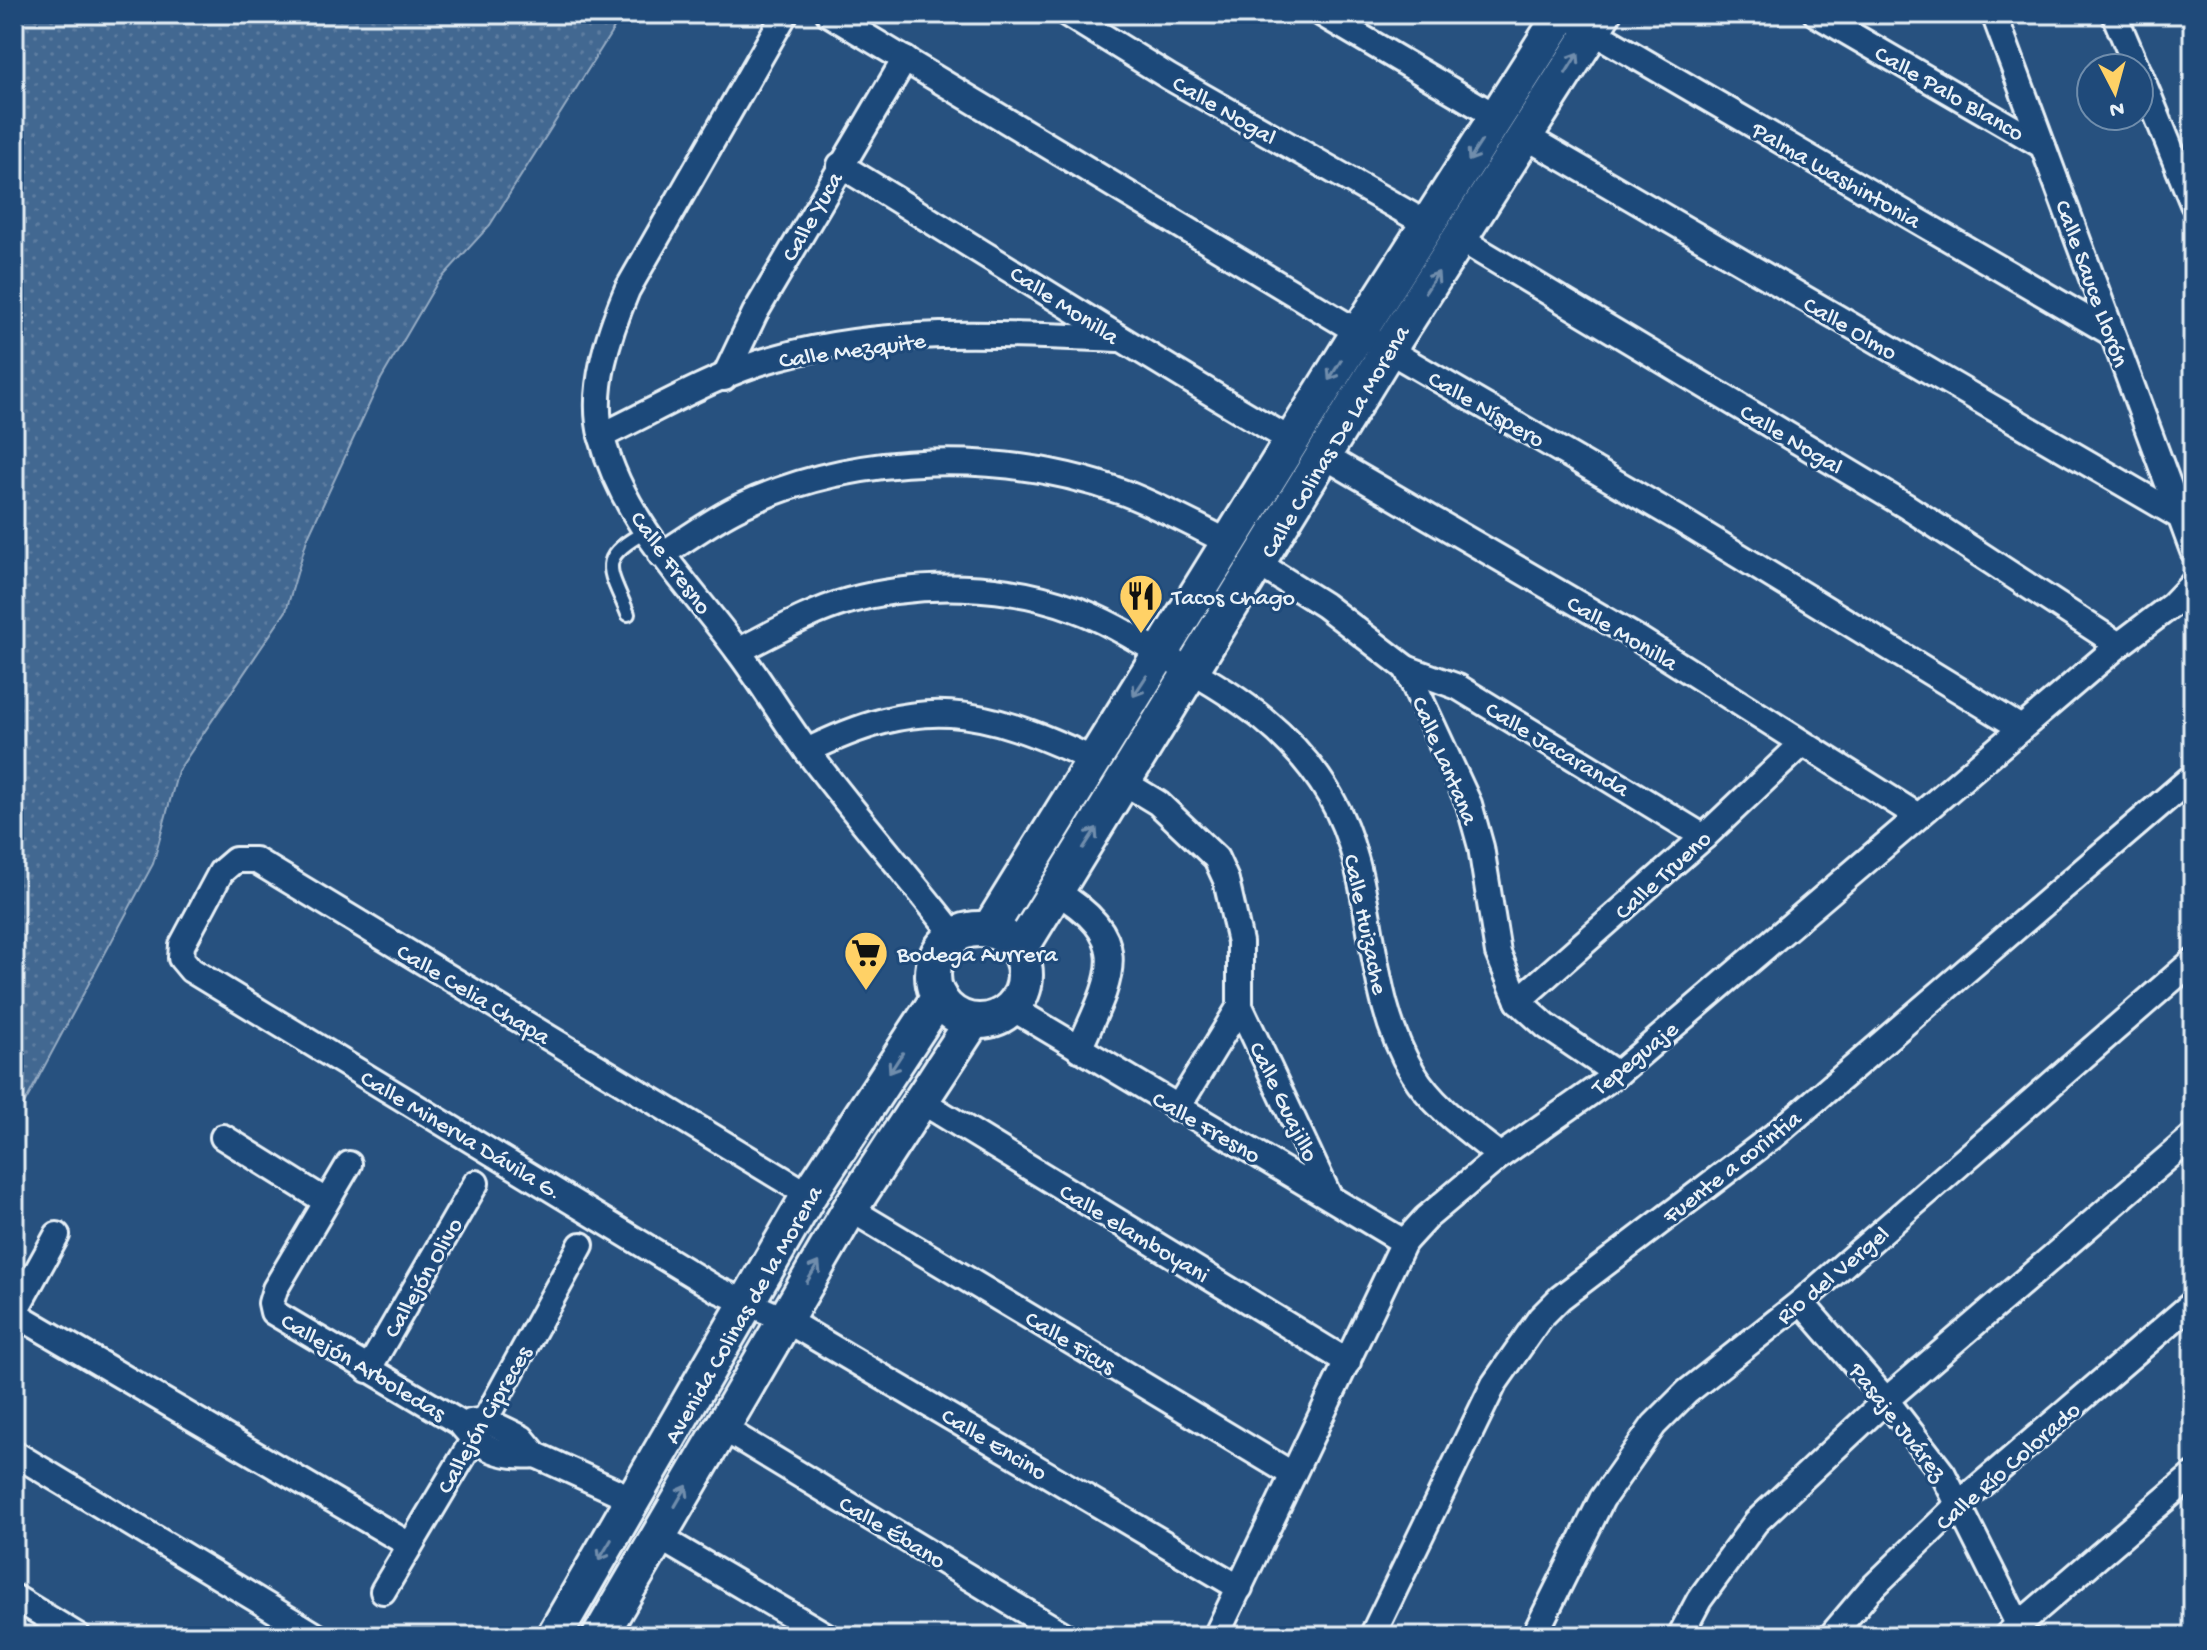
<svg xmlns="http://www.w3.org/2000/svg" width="2207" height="1650" font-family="'Gochi Hand',sans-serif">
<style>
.grass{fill:url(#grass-dots);stroke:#96acc4;stroke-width:2}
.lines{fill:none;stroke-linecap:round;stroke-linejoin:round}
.lane-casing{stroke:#e8f1f8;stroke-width:18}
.street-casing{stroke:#e8f1f8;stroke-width:30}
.secondary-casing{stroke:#e8f1f8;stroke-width:40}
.lane{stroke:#1f4a7a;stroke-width:12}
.street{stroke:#1f4a7a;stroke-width:24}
.secondary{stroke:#1f4a7a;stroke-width:34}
.oneway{stroke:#6f8dac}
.labels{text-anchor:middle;stroke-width:6;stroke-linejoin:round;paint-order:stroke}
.street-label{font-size:24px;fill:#e8f1f8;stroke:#1f4a7a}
.poi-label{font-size:24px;fill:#e8f1f8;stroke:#1f4a7a;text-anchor:start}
</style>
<defs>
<pattern id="grass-dots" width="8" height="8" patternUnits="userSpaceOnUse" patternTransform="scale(2)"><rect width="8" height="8" fill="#436891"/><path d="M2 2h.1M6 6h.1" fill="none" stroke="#5e7ea1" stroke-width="1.8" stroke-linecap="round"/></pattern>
</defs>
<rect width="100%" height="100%" fill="#27517f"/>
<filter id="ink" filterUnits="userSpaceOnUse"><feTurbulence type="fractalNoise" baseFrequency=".0125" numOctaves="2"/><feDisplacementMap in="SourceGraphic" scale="16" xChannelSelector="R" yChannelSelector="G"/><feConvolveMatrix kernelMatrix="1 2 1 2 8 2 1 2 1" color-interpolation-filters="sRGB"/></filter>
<g filter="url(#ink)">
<path class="grass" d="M14,14H623L490,225L437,283L381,379L307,539L286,611L178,771L153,864L14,1123Z"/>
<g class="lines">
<g class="lane-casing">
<path id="lane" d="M628,614C609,568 596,559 645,532"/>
</g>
<g class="street-casing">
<g id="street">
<path d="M785,14L627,290C609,333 589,391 602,438C624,522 688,583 738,651C762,683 783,719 807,751C854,814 907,874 955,936"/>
<path d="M829,14L1388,350L1679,519L2021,728"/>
<path d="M1067,14L1169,77L1427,224"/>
<path d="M1322,14L1497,117"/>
<path d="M1816,14L2043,146"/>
<path d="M1994,14L2193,551"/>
<path d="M2114,14L2137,68"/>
<path d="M1580,24L2111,333"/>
<path d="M2139,72L2193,204"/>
<path d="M1525,136L2179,516"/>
<path d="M840,165C991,257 1139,352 1292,441"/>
<path d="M1460,239L1906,506L2119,645"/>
<path d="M724,378L755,313L905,59"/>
<path d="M601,436C658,409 717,373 779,357C888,327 1007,334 1118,339"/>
<path d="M1324,456L1637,638L1918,816"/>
<path d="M661,555C687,539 712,520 739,507C856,451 1005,449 1125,493C1161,507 1196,526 1230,543"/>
<path d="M1259,564L1324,605L1406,668L1469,804L1481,847L1498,953L1518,1001L1546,1026L1617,1074"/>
<path d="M738,651C774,633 809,612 848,601C919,581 1006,583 1075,609C1111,622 1144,644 1177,663C1239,697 1294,734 1330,796C1380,882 1361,988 1413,1073C1434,1108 1469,1131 1500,1156"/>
<path d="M1406,668L1458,687L1704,837"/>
<path d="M807,751C922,694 980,707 1092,759"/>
<path d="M1125,783L1158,803L1216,858L1226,880L1240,942V1006L1329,1196"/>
<path d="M1055,891C1136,939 1112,976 1079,1049"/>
<path d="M1518,1001L1704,837L1802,744"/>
<path d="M1012,1008L1404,1242"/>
<path d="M921,1101L1348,1362"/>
<path d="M1177,1109L1240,1006"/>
<path d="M223,1137L324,1200"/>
<path d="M349,1164L275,1289L271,1303L273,1312L460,1423C479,1449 503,1458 536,1455"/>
<path d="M809,1195L255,860H235L221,872L182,945L181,958L191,970L716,1289L784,1319L1240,1588"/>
<path d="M850,1209L1292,1474"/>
<path d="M57,1235L14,1313L408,1544"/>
<path d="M1801,1302L1886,1400L1943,1474L2024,1636"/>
<path d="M368,1370L476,1183"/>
<path d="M471,1422L485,1420L508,1431L522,1438L536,1455L635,1500"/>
<path d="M721,1427L1066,1636"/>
<path d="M14,1453L317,1636"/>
<path d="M657,1536L827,1636"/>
<path d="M383,1591L485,1420L581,1245"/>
<path d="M14,1597L78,1636"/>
<path d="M2007,1635L2193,1475"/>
<path d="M1216,1636L1404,1242L1426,1218L1500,1156L1617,1074L2119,645L2172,605L2193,583"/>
<path d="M1372,1636L1494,1384L1540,1318L1560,1298L1776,1134L2193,776"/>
<path d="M1534,1636L1602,1499L1654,1425L1687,1392L1801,1302L2193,961"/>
<path d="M1680,1636L1699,1600L1756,1522L1886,1400L2193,1136"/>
<path d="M1831,1636L1869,1591L1960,1503L2193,1303"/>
</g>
</g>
<g class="secondary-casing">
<g id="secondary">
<circle cx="979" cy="975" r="46"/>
<path d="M989,930L1359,332L1562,14"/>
<path d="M1019,951L1388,350L1603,14"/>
<path d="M554,1636L809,1195L939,997"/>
<path d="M600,1636L850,1209L973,1021"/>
</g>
</g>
<use href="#lane" class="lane"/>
<use href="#street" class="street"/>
<use href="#secondary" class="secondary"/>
</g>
<defs><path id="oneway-shaft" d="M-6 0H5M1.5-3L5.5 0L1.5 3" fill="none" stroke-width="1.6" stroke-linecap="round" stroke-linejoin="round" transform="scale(2)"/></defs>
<g class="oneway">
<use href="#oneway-shaft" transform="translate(1572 63) rotate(-58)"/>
<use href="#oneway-shaft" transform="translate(1475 151) rotate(123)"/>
<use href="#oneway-shaft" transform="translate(1432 282) rotate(-57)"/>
<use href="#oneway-shaft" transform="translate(1335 370) rotate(122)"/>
<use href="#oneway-shaft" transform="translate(1140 686) rotate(123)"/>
<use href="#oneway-shaft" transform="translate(1090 838) rotate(-57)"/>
<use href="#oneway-shaft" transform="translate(896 1063) rotate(123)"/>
<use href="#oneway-shaft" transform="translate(813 1272) rotate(-59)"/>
<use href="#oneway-shaft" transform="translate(681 1496) rotate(-60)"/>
<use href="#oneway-shaft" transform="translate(605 1550) rotate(121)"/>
</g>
</g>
<defs>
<g id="restaurant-pin" transform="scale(2.3)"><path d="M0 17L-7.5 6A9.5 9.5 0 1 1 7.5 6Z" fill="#ffd166" stroke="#1f4a7a"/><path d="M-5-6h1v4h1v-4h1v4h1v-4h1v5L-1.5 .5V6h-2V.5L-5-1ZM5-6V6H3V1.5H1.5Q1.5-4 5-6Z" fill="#111"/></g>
<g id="supermarket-pin" transform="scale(2.3)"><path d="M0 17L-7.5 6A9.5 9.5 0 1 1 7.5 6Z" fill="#ffd166" stroke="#1f4a7a"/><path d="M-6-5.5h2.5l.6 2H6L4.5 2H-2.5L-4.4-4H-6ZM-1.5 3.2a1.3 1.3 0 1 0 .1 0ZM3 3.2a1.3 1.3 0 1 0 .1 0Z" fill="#111"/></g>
</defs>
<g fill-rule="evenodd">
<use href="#restaurant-pin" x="1141" y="596"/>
<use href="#supermarket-pin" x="866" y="953"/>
</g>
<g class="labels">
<g class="street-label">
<text transform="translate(1950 92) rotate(30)" y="8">Calle Palo Blanco</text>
<text transform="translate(1225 109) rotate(30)" y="8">Calle Nogal</text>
<text transform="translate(1837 174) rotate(30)" y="8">Palma washintonia</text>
<text transform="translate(811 216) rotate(-60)" y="8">Calle Yuca</text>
<text transform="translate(2093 283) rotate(70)" y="8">Calle Sauce Llorón</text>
<text transform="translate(1065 304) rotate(33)" y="8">Calle Monilla</text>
<text transform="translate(1851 327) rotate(30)" y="8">Calle Olmo</text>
<text transform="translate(852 349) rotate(-8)" y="8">Calle Mezquite</text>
<text transform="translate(1487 408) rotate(30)" y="8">Calle Níspero</text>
<text transform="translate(1792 438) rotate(31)" y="8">Calle Nogal</text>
<text transform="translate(1334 441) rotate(-59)" y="8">Calle Colinas De La Morena</text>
<text transform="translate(672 562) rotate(54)" y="8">Calle Fresno</text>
<text transform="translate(1623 632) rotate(31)" y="8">Calle Monilla</text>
<text transform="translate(1558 748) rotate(31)" y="8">Calle Jacaranda</text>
<text transform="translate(1446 760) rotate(67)" y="8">Calle Lantana</text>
<text transform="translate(1662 874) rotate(-42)" y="8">Calle Trueno</text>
<text transform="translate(1367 924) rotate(78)" y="8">Calle Huizache</text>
<text transform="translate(474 993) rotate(31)" y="8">Calle Celia Chapa</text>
<text transform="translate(1634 1057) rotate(-39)" y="8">Tepeguaje</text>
<text transform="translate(1285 1101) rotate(64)" y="8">Calle Guajillo</text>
<text transform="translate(1207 1126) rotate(30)" y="8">Calle Fresno</text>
<text transform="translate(462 1134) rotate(31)" y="8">Calle Minerva Dávila G.</text>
<text transform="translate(1731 1166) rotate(-38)" y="8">Fuente a corintia</text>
<text transform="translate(1135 1232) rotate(31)" y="8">Calle elamboyani</text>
<text transform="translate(1832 1274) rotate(-40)" y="8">Rio del Vergel</text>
<text transform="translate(422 1277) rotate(-60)" y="8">Callejón Olivo</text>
<text transform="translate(742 1314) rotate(-60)" y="8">Avenida Colinas de la Morena</text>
<text transform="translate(1071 1341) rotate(31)" y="8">Calle Ficus</text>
<text transform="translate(364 1366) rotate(31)" y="8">Callejón Arboledas</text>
<text transform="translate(483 1419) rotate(-60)" y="8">Callejón Cipreces</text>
<text transform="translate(1899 1421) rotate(52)" y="8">Pasaje Juárez</text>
<text transform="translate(995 1443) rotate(31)" y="8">Calle Encino</text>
<text transform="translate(2007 1465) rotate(-41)" y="8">Calle Río Colorado</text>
<text transform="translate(893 1531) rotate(31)" y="8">Calle Ébano</text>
</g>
<g class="poi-label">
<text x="1172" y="604">Tacos Chago</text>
<text x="897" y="961">Bodega Aurrera</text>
</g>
</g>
<rect width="2207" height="1650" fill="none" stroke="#1f4a7a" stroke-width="48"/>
<rect x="24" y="24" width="2159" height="1602" fill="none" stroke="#e8f1f8" stroke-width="3" filter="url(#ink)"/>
<g transform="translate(2115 92) rotate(174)"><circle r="38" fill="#1f4a7a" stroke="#6f8dac" stroke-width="2"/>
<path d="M0-6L14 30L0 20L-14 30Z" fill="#ffd166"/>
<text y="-12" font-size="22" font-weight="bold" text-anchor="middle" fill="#e8f1f8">N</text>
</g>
</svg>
